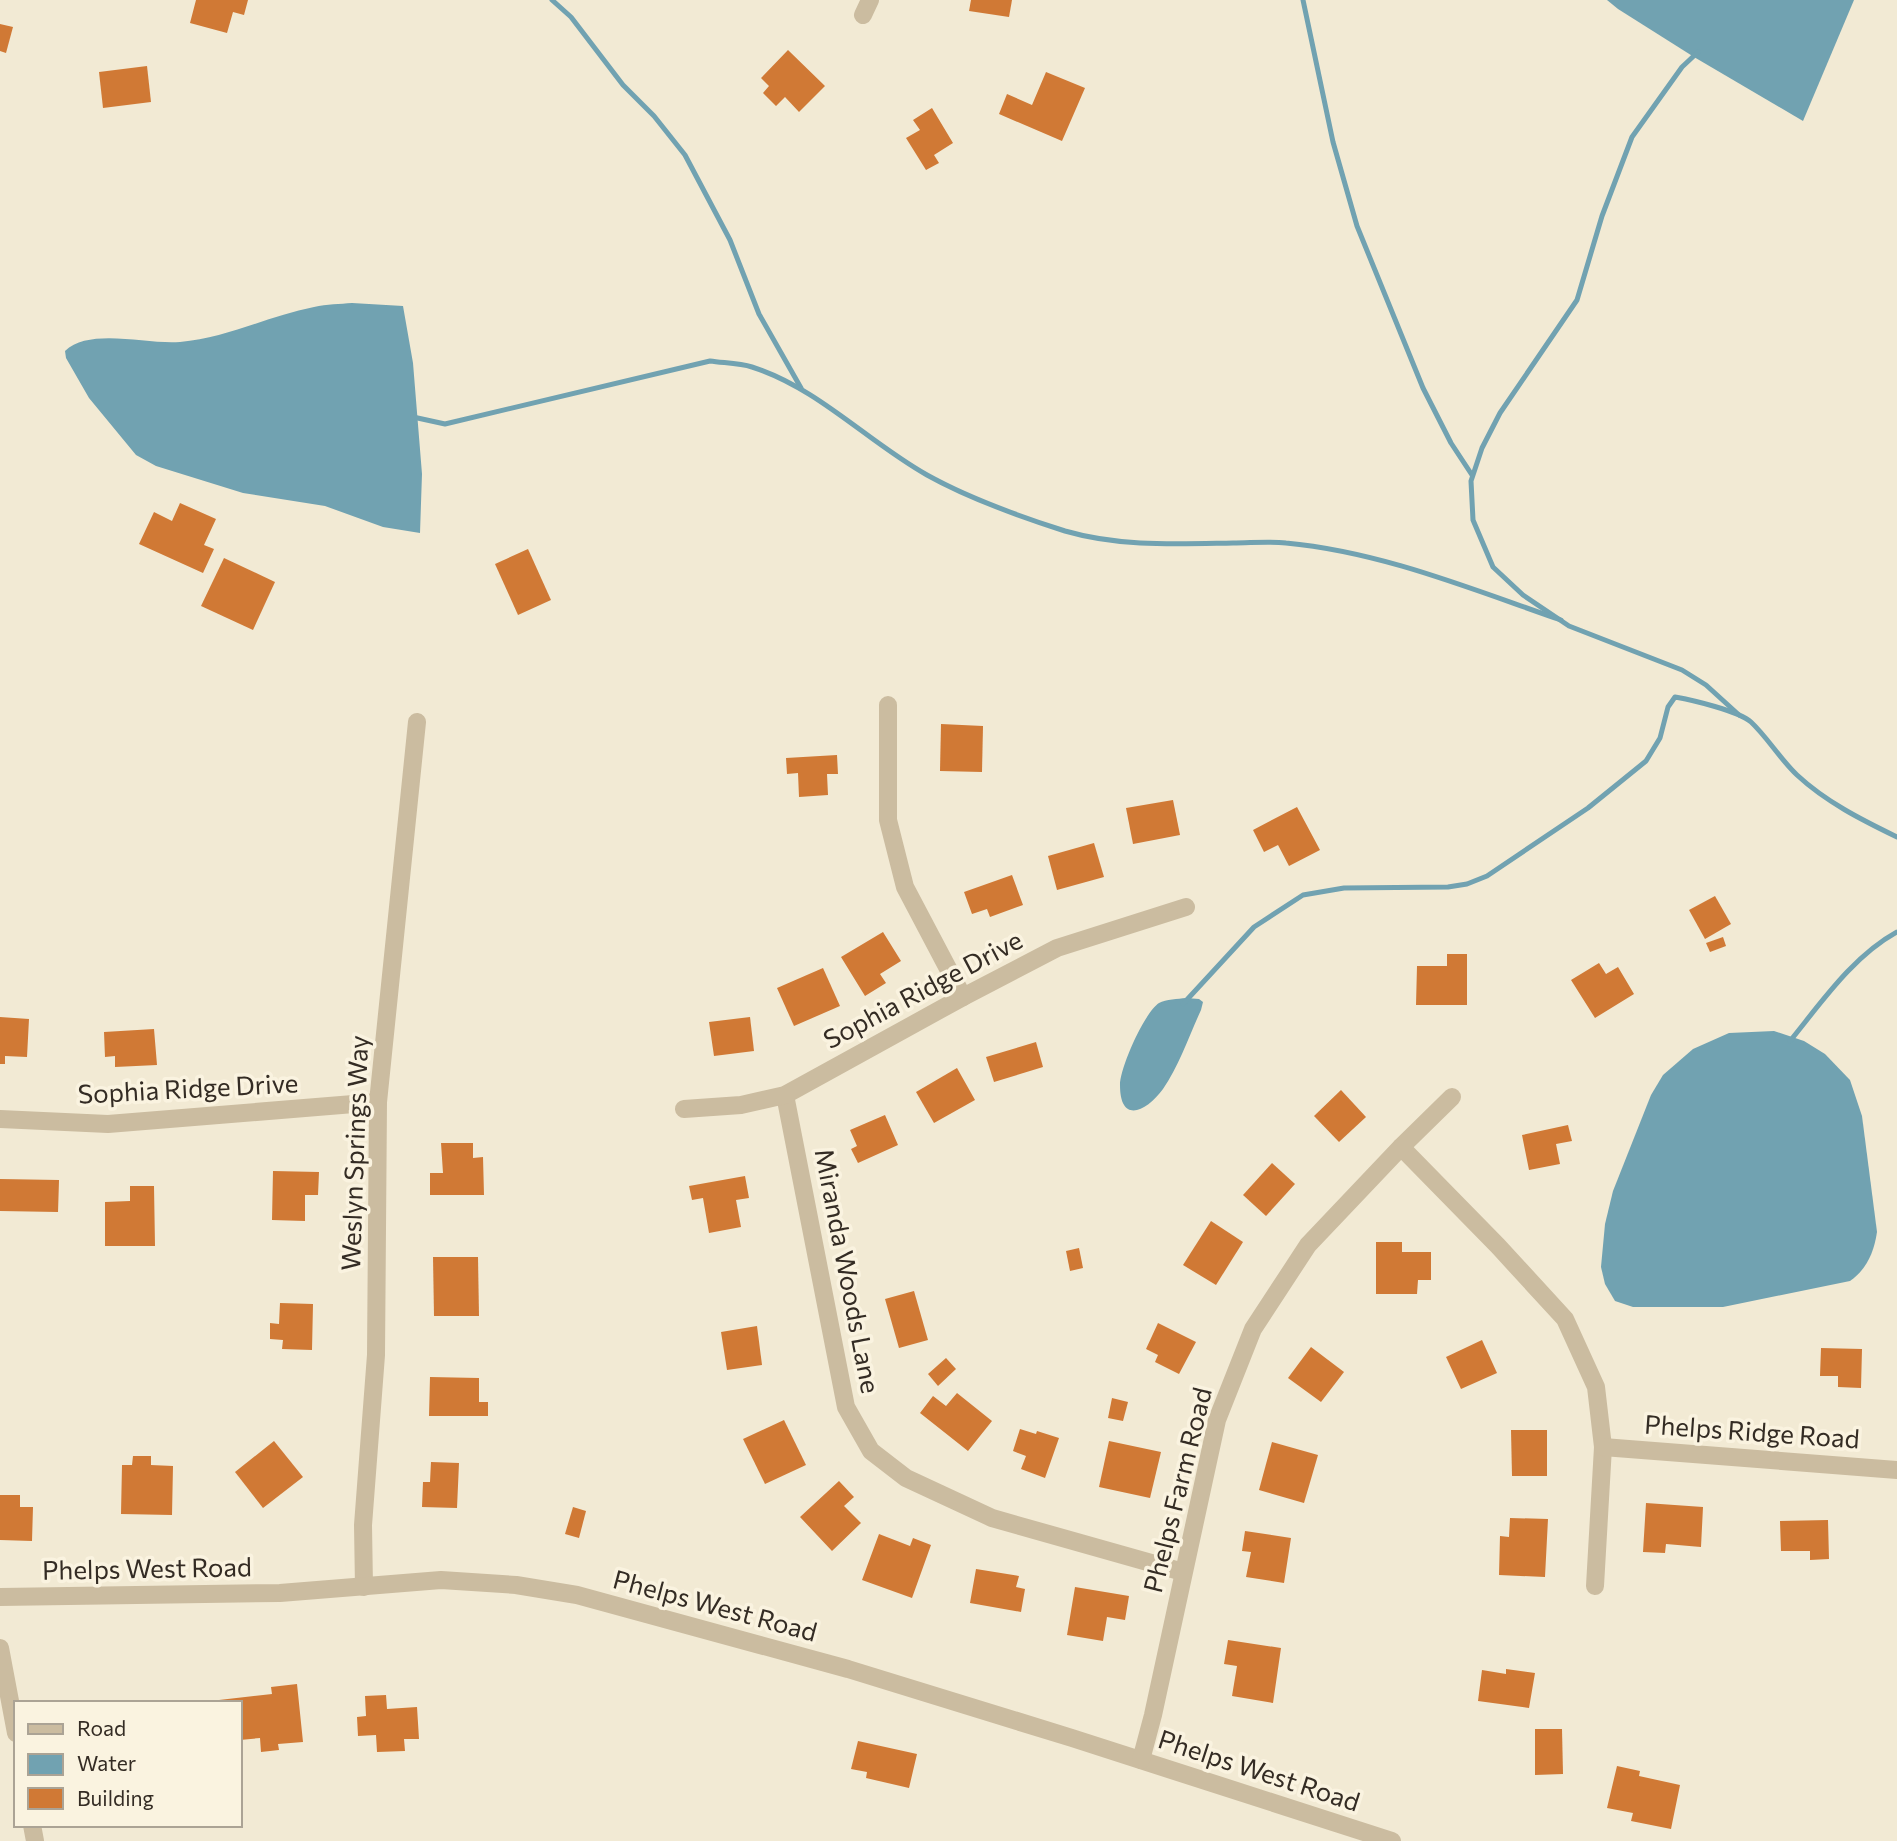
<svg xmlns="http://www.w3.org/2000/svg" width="1897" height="1841" font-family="Commissioner,sans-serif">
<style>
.water{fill:#71a2b1}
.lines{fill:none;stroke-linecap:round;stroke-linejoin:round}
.stream{stroke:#71a2b1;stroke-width:5}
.building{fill:#d07935}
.minor{stroke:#cbbca0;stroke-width:18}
.labels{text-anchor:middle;stroke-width:7;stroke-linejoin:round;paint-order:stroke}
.street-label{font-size:26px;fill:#342c24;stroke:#faf3e0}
</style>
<rect width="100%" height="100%" fill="#f2ead4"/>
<g class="water">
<path d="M1607,0H1854L1803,121L1694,57L1618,9Z"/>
<path d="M352,303L403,306L413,363L422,474L420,533L383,527L325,506L243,493L156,466L136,455L89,398L66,358L65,351C90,327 148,345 180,342C227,338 268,316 314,307C327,304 340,304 352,303Z"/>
<path d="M1186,998L1199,999L1203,1002L1201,1010C1189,1036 1179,1066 1163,1089C1147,1111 1120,1125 1120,1085C1120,1068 1144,1013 1159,1003C1166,999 1178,999 1186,998Z"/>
<path d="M1774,1031L1804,1041L1825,1054L1850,1080L1862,1116L1877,1232C1874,1252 1867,1269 1850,1281L1723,1307H1633L1615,1301L1605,1284L1601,1267L1605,1224L1613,1191L1651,1095L1663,1075L1693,1049L1729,1033Z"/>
</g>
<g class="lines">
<g class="stream">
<path d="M552,0L571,17L623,85L654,116L685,155L730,240L759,314L801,388"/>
<path d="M1303,0L1333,142L1357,226L1423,388L1451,443L1472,475"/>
<path d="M1698,52L1682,67L1632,137L1602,216L1577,300L1500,413L1482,448L1471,481L1473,520L1493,567L1523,595L1569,626L1682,670L1706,685L1739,715"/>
<path d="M413,417L445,424L710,361C723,363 739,363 752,367C818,388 868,442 927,475C970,499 1018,516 1065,531C1120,547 1176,544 1233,543C1250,543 1269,541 1286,543C1382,552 1471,589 1561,620"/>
<path d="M1183,1004L1254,927L1303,895L1344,888L1448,887L1467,884L1487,876L1588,808L1646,761L1660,738L1668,707L1675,697C1692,700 1739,711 1751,722C1768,738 1780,759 1797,775C1826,802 1862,820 1897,837"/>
<path d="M1790,1041C1821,1003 1853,956 1897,932"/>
</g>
</g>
<g class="building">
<path d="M196,0H248L244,15L233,12L227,33L190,23Z"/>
<path d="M971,0H1012L1009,17L969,11Z"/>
<path d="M0,24L13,27L6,53L0,51Z"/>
<path d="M788,50L825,86L799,112L785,97L776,106L763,93L769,86L761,78Z"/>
<path d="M147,66L151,102L103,108L99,72Z"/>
<path d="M1046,72L1085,88L1062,141L999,114L1007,94L1032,105Z"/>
<path d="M932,108L953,143L934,155L939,163L926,170L906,138L920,130L913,120Z"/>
<path d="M180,503L216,519L204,545L214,549L203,573L139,544L154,512L172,521Z"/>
<path d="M528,549L551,600L518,615L495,564Z"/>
<path d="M224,558L275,582L253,630L201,606Z"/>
<path d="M941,724L983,726L982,772L940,771Z"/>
<path d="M837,755L838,774H827L828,795L799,797L798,773L787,774L786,758Z"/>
<path d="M1173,800L1180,835L1133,844L1126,808Z"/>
<path d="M1297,807L1320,850L1289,866L1278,845L1264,852L1253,830Z"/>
<path d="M1094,843L1104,877L1057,890L1048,856Z"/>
<path d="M1012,875L1023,905L990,917L987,909L972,914L964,892Z"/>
<path d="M1715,896L1731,924L1705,939L1689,910Z"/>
<path d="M883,932L901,961L880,974L886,983L865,996L841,957Z"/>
<path d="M1723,937L1726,946L1710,952L1706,943Z"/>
<path d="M1447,954H1467V1005H1416L1417,966H1447Z"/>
<path d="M1599,963L1606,974L1618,967L1634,994L1595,1018L1571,980Z"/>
<path d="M823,968L840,1006L794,1026L777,988Z"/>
<path d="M0,1017L29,1019L27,1057L5,1056V1064H0Z"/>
<path d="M750,1017L754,1051L714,1056L709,1022Z"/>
<path d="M154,1029L157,1065L115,1067V1056L105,1057L104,1032Z"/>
<path d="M1036,1042L1043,1067L994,1082L986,1057Z"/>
<path d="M957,1068L975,1100L934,1123L916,1092Z"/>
<path d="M1341,1090L1366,1117L1339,1142L1314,1116Z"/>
<path d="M885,1115L898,1145L858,1163L851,1149L857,1146L850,1130Z"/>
<path d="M1568,1125L1572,1141L1556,1144L1560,1164L1529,1170L1522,1135Z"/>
<path d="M441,1143H473V1158L483,1157L484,1195H430V1173H443Z"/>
<path d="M1272,1163L1295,1184L1266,1216L1243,1195Z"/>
<path d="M273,1171L319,1172L318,1195H305V1221L272,1220Z"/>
<path d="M745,1176L749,1198L736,1200L741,1227L709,1233L703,1198L692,1200L689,1186Z"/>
<path d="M0,1179L59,1180L58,1212L0,1211Z"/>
<path d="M130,1186H154L155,1246H105V1202L130,1201Z"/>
<path d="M1211,1221L1243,1242L1216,1285L1183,1265Z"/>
<path d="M1376,1242H1402V1252H1431V1280H1418L1417,1294H1376Z"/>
<path d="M1079,1248L1083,1268L1070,1271L1066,1251Z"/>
<path d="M433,1257H478L479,1316H434Z"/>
<path d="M914,1291L928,1340L899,1348L885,1299Z"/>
<path d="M280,1303L313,1304L312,1350L282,1349L283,1340L270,1339V1323L279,1324Z"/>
<path d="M1158,1323L1196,1342L1179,1374L1155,1362L1158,1355L1146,1349Z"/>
<path d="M757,1326L762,1365L727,1370L721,1332Z"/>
<path d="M1482,1340L1497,1373L1461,1389L1446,1357Z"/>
<path d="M1311,1347L1344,1372L1321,1402L1288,1378Z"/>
<path d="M1821,1348L1862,1349L1861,1388L1838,1387V1376H1820Z"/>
<path d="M946,1358L956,1369L938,1386L928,1374Z"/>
<path d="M430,1377L479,1378V1402H488V1416H429Z"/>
<path d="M957,1393L992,1421L968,1451L920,1413L933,1396L946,1406Z"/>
<path d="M1112,1398L1128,1402L1123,1421L1108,1418Z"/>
<path d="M784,1420L806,1465L765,1484L743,1439Z"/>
<path d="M1020,1429L1036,1434L1037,1431L1059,1438L1045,1478L1021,1469L1026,1456L1013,1451Z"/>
<path d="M1511,1430H1547V1476H1512Z"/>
<path d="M274,1441L303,1477L263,1508L235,1472Z"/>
<path d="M1109,1441L1161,1452L1150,1498L1099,1487Z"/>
<path d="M1272,1442L1318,1455L1304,1503L1259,1490Z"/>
<path d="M133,1456H151V1465L173,1466L172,1515L121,1514L122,1465H132Z"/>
<path d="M431,1462L459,1463L457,1508L422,1507L423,1482H430Z"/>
<path d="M839,1481L854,1497L844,1506L861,1523L832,1551L800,1517Z"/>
<path d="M0,1495H20V1507H33L32,1541L0,1540Z"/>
<path d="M1646,1503L1703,1507L1701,1547L1666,1544L1665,1553L1643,1552Z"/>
<path d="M573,1507L586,1511L579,1538L565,1534Z"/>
<path d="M1510,1518L1548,1519L1545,1577L1499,1575L1500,1536L1509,1537Z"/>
<path d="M1828,1520L1829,1559L1810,1560V1551H1781L1780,1521Z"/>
<path d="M1245,1531L1291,1538L1284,1583L1246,1577L1251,1552L1242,1551Z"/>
<path d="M879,1534L910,1546L913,1538L931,1545L912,1598L862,1580Z"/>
<path d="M976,1569L1019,1576L1016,1587L1025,1589L1021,1612L970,1603Z"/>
<path d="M1075,1587L1129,1596L1125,1620L1107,1617L1103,1641L1067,1635Z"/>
<path d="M1228,1640L1281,1648L1273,1703L1232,1696L1237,1666L1224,1664Z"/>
<path d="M1506,1669L1535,1673L1529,1708L1478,1701L1482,1670L1506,1674Z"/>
<path d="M297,1684L303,1742L278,1744L279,1750L261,1752L260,1738L240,1740V1703H219V1700L272,1694L271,1687Z"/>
<path d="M386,1695L387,1709L417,1707L419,1739H404L405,1751L377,1752L376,1735L358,1736L357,1717L366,1716L365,1696Z"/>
<path d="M1535,1729H1562L1563,1774L1535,1775Z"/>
<path d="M858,1741L917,1754L909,1788L866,1778L867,1772L851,1769Z"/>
<path d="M1617,1766L1640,1771L1639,1776L1680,1785L1671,1829L1631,1821L1633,1813L1607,1808Z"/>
</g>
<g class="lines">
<g class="minor">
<path d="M863,15L870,0"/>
<path d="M888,705V820L905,887L963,997"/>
<path d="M785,1095L846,1407L871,1451L906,1478L992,1518L1183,1572"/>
<path d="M684,1109L741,1105L785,1095L963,997L1057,948L1186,907"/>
<path d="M0,1119L108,1124L378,1102"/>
<path d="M1401,1147L1498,1246L1565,1319L1596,1387L1603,1447L1595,1586"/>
<path d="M1603,1447L1897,1470"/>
<path d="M364,1587L363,1525L376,1355L378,1102L417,722"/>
<path d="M0,1597L280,1593L441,1580L516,1585L577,1595L848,1669L1072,1738L1392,1841"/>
<path d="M0,1648L16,1733"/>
<path d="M1141,1760L1153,1715L1217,1420L1253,1329L1308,1245L1401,1147L1452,1097"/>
<path d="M32,1825L35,1841"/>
</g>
</g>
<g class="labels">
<g class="street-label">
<text transform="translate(923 990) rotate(-28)" y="9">Sophia Ridge Drive</text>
<text transform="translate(188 1089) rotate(-3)" y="9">Sophia Ridge Drive</text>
<text transform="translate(355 1153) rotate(-88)" y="9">Weslyn Springs Way</text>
<text transform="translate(847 1271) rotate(79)" y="9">Miranda Woods Lane</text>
<text transform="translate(1752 1432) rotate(4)" y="9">Phelps Ridge Road</text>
<text transform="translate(1178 1490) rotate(-76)" y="9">Phelps Farm Road</text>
<text transform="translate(147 1569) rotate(-1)" y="9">Phelps West Road</text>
<text transform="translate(715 1606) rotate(15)" y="9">Phelps West Road</text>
<text transform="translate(1259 1771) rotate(18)" y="9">Phelps West Road</text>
</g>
</g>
<rect x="14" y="1701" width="228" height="126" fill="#faf3e0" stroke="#aba395" stroke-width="2"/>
<rect x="28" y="1724" width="35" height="10" fill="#cbbca0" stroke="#aba395" stroke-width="2"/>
<text x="77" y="1736" font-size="21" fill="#342c24">Road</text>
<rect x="28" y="1754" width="35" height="21" fill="#71a2b1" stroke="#aba395" stroke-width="2"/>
<text x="77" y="1771" font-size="21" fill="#342c24">Water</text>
<rect x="28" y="1788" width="35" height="21" fill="#d07935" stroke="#aba395" stroke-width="2"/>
<text x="77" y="1806" font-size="21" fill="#342c24">Building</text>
</svg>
